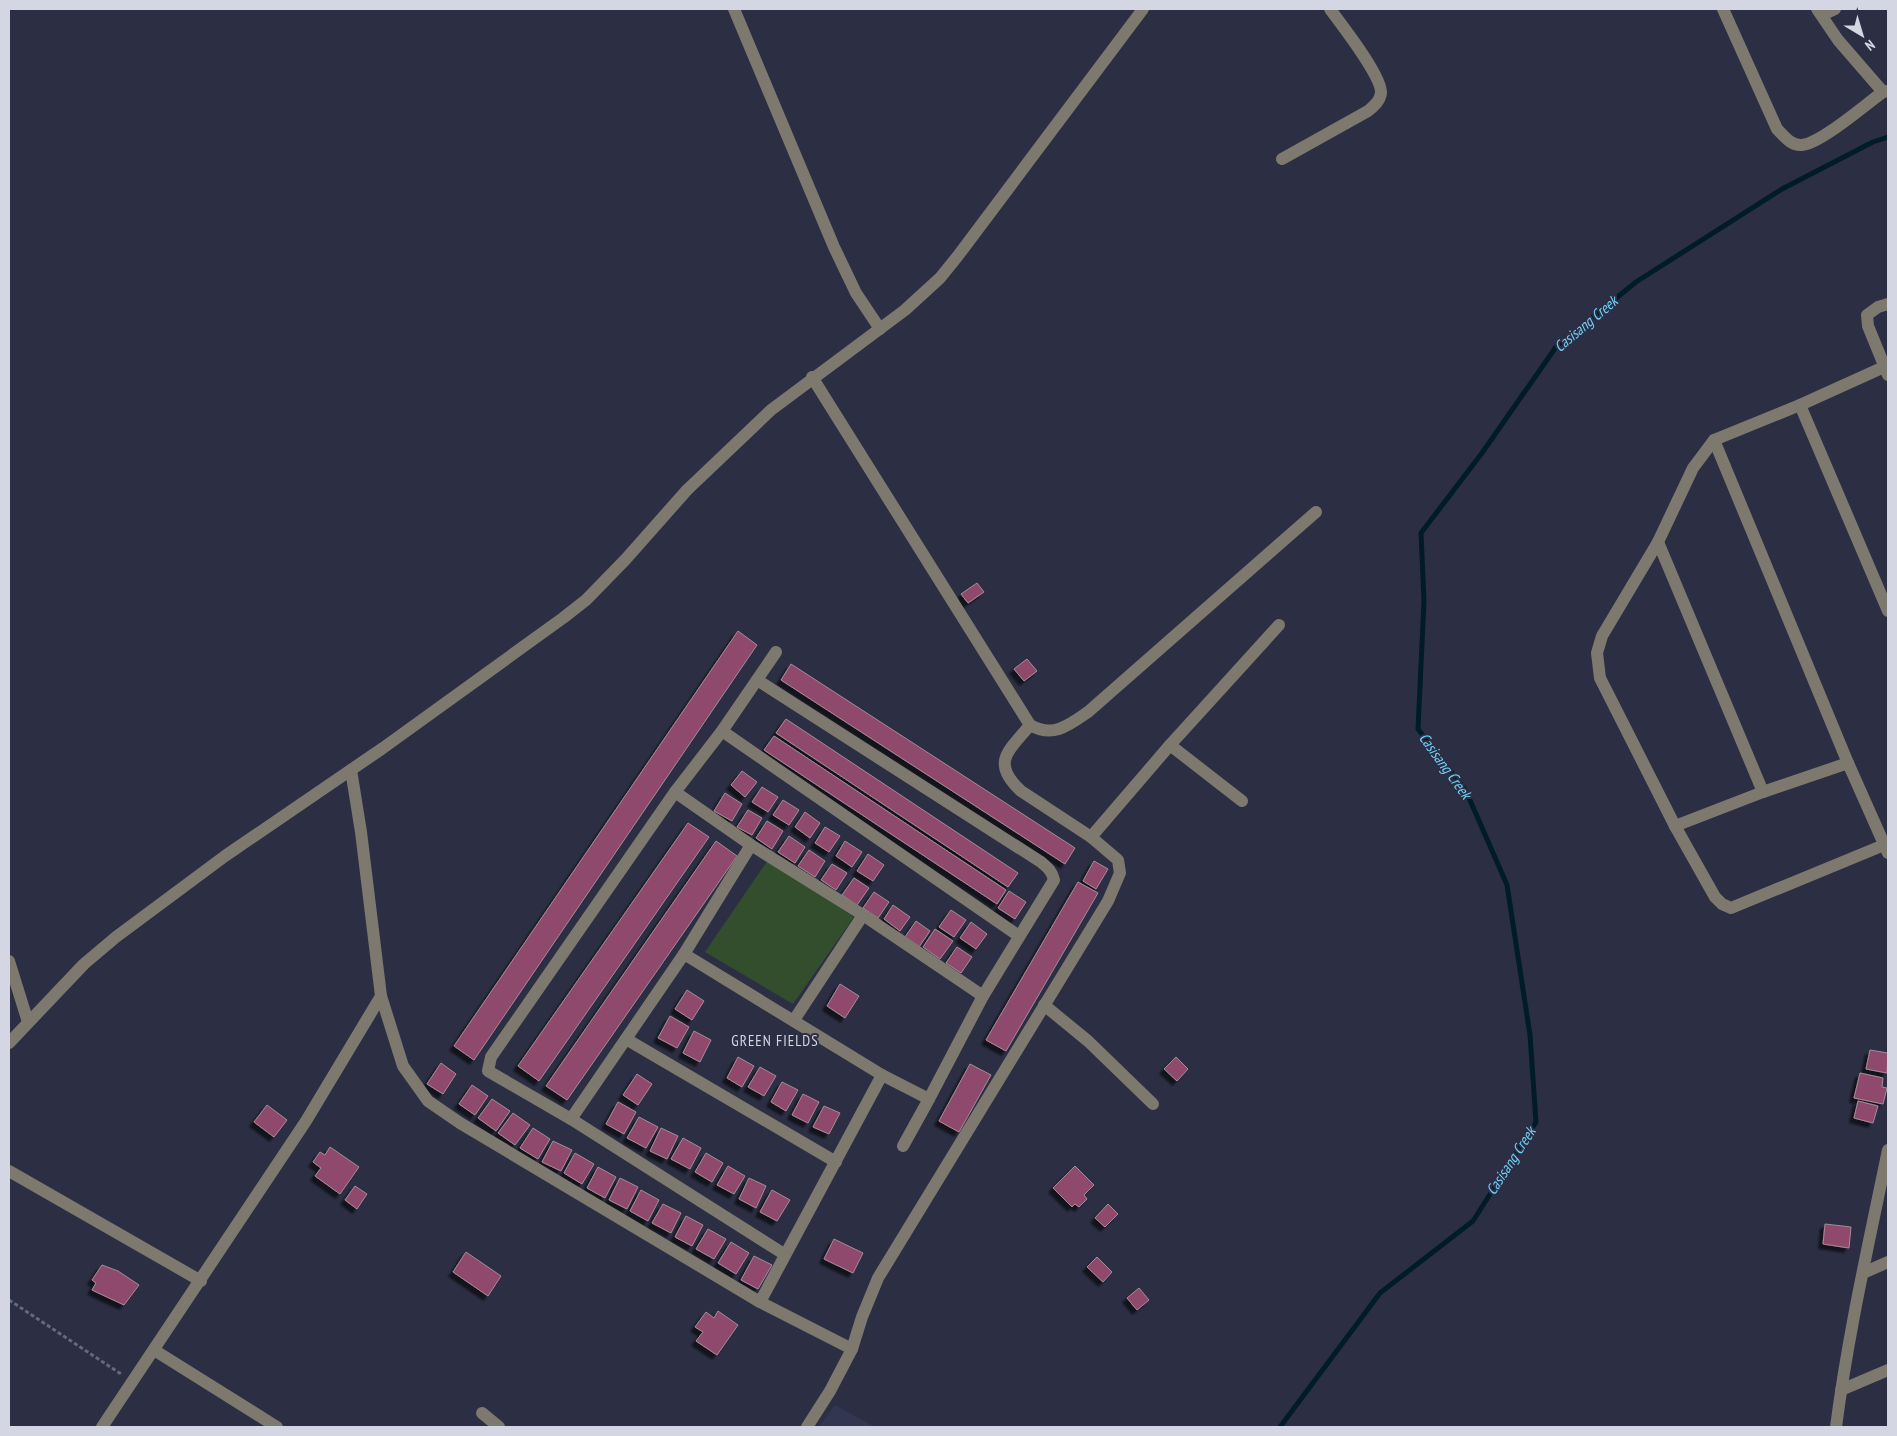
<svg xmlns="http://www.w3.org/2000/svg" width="1897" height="1436" font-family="'PT Sans Narrow',sans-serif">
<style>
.built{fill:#333651}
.green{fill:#324e2c}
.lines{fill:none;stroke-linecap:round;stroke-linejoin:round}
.stream{stroke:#001c28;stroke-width:5}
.building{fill:#8e486c;stroke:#a78b97;filter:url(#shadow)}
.path{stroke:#66687b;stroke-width:3;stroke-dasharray:4 2.5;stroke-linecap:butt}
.minor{stroke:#7d796e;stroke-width:12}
.labels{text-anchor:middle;stroke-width:4;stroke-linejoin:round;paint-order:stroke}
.water-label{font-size:15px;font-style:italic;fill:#71d1fa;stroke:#2c2f44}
.neighbourhood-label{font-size:15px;letter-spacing:1px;fill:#d4d6e4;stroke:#2c2f44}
</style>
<defs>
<filter id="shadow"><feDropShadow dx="-4.5" dy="4.5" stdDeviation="1" flood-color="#0009"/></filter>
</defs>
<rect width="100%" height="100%" fill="#2c2f44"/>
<path class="built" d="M835,1405L875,1427H819Z"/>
<path class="green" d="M768,860L854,917L793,1004L705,952Z"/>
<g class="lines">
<path class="stream" d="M1280,1427L1380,1293L1473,1221L1536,1122L1530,1035L1507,885L1466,791L1418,729L1424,601L1421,533L1482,453L1556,347L1636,282L1782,189L1873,142L1888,137"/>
</g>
<g class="building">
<path d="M977,583L984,592L968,603L961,594Z"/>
<path d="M738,631L757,645L474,1060L454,1046Z"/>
<path d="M1027,659L1037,671L1024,681L1014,669Z"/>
<path d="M791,664L1075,848L1065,864L781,680Z"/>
<path d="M786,719L1018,873L1008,887L776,733Z"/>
<path d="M774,736L1006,890L997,904L764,750Z"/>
<path d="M742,771L757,782L745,797L731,785Z"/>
<path d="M762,787L778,797L768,812L752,802Z"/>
<path d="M725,793L742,804L732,821L714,811Z"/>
<path d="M783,800L799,810L789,825L773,815Z"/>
<path d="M748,810L762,818L752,835L737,827Z"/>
<path d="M805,812L820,823L810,838L795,827Z"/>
<path d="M767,821L783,831L772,849L756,838Z"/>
<path d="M688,823L709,837L539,1081L518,1066Z"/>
<path d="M825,827L840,836L829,852L815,843Z"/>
<path d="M789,836L805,847L795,863L778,852Z"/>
<path d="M716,841L737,856L567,1100L546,1086Z"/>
<path d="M845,841L862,852L852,867L836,856Z"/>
<path d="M809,850L825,861L815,877L798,866Z"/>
<path d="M868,854L884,865L873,881L857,871Z"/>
<path d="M1094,861L1108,869L1096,889L1083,881Z"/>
<path d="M832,864L847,873L836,890L821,880Z"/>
<path d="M854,878L869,888L857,905L842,895Z"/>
<path d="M1078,882L1098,893L1006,1051L986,1040Z"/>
<path d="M1009,891L1026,902L1015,919L998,908Z"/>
<path d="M874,892L889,902L878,918L863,908Z"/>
<path d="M893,905L910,917L900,931L884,919Z"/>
<path d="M951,910L966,920L954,937L939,927Z"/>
<path d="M916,921L930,931L919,947L905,937Z"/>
<path d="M971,922L987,934L976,949L960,938Z"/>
<path d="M935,929L953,941L940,959L923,947Z"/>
<path d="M957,947L972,957L961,973L946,963Z"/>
<path d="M840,984L859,996L845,1018L827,1006Z"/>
<path d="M687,990L704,1001L692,1020L675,1009Z"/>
<path d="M670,1016L689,1027L677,1048L658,1038Z"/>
<path d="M694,1031L711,1040L700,1062L683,1053Z"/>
<path d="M1870,1050L1888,1053L1887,1073L1866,1069Z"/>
<path d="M738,1057L754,1066L742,1087L727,1078Z"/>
<path d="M1176,1057L1188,1069L1177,1081L1164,1069Z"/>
<path d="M441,1063L456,1074L443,1094L427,1084Z"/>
<path d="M970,1064L991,1075L959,1132L939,1121Z"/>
<path d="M760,1067L776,1076L764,1096L748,1087Z"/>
<path d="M1860,1073L1883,1078L1882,1087L1887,1088L1883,1104L1854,1098Z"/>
<path d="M637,1074L652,1084L638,1105L623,1095Z"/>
<path d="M782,1082L798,1090L786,1111L771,1102Z"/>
<path d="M472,1085L488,1096L475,1115L459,1104Z"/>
<path d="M803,1094L819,1102L808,1123L792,1115Z"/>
<path d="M492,1099L510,1111L496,1131L478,1118Z"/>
<path d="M1858,1101L1878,1106L1873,1123L1854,1118Z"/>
<path d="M618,1102L636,1112L624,1134L606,1124Z"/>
<path d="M267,1105L287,1120L274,1137L254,1122Z"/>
<path d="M824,1106L840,1113L829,1134L813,1127Z"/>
<path d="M513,1113L530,1125L515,1145L498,1133Z"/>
<path d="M639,1117L658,1127L646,1148L627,1138Z"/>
<path d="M533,1128L550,1139L538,1159L520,1148Z"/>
<path d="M661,1128L678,1136L667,1159L650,1151Z"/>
<path d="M683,1138L701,1148L690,1169L671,1159Z"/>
<path d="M553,1141L572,1150L561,1171L542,1162Z"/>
<path d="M330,1147L359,1167L340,1194L315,1176L321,1168L313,1162L320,1152L325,1155Z"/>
<path d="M575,1153L594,1164L582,1184L564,1173Z"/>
<path d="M706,1153L723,1163L712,1182L695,1172Z"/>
<path d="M728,1166L745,1176L734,1194L717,1185Z"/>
<path d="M1075,1166L1094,1185L1084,1195L1087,1199L1079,1207L1075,1204L1072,1207L1053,1188Z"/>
<path d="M598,1167L616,1177L605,1198L587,1188Z"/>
<path d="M620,1178L638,1187L627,1209L609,1200Z"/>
<path d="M749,1178L766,1186L756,1208L739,1199Z"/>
<path d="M355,1186L367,1194L357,1209L345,1200Z"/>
<path d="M641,1190L659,1200L648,1221L630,1211Z"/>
<path d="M772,1190L790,1200L777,1221L760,1212Z"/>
<path d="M663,1204L681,1213L671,1233L652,1223Z"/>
<path d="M1108,1204L1118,1214L1105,1227L1095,1218Z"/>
<path d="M686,1216L703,1225L692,1246L675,1237Z"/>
<path d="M1825,1224L1851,1227L1849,1248L1823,1244Z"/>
<path d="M708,1229L726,1239L714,1259L696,1249Z"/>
<path d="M834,1239L863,1253L853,1273L824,1259Z"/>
<path d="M731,1242L749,1253L736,1274L718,1263Z"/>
<path d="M466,1252L501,1276L488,1296L453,1272Z"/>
<path d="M754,1256L772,1265L758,1289L741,1280Z"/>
<path d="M1097,1257L1112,1272L1103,1282L1087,1267Z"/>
<path d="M102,1265L118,1271L139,1285L124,1305L92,1290L96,1283L92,1280Z"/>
<path d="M1139,1288L1149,1300L1137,1310L1127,1298Z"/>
<path d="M718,1311L738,1325L717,1355L696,1341L703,1332L695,1327L706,1312L714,1318Z"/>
</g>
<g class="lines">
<path class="path" d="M9,1300L121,1374"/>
<g class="minor">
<path d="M734,9L834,247L856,293L880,329"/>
<path d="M1723,9L1777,129C1784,136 1791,146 1802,145C1820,144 1866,104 1883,92L1888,91"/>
<path d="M1817,9L1838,40L1883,92"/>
<path d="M1822,15L1835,9"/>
<path d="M1282,159L1368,111C1374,106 1380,101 1381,93C1382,76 1341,24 1330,9"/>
<path d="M1888,304L1878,307L1867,315L1868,326L1888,375"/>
<path d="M812,377L1030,725C1053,738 1068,726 1088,712L1316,512"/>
<path d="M1800,405L1888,611"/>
<path d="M1714,440L1848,763L1888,853"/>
<path d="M1658,542L1763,792"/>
<path d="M776,652L722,731L675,792L491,1057L488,1071L571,1119L784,1254"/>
<path d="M757,680L1041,862C1048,868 1052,871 1054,880L983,996L929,1099L903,1146"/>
<path d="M722,731L1019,936"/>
<path d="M1170,745L1242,801"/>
<path d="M675,792L751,845L863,915L983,996"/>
<path d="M1675,826L1763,792L1848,763"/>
<path d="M1091,837L1170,745L1279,625"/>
<path d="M1884,845L1731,908L1722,904L1715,897L1675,826L1600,678L1597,653L1602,636L1658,542L1693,468L1714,440L1800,405L1884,367"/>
<path d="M684,954L882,1075L929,1099"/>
<path d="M9,961L28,1022"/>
<path d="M381,996L403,1066L428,1101L460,1123L760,1302L852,1349"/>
<path d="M1044,1005L1088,1041L1153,1104"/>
<path d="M794,1020L863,915"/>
<path d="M626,1039L836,1162"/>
<path d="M9,1043L84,964L116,937L225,856L383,748L563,618L586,600L625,560L687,490L771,410L905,310L940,278L957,257L1143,9"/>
<path d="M571,1119L684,954L751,845"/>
<path d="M9,1171L201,1281"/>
<path d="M1863,1273L1888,1262"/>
<path d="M760,1302L882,1075"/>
<path d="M154,1350L277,1427"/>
<path d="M1841,1390L1888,1370"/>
<path d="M482,1413L499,1427"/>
<path d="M102,1427L306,1121L381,996L361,832L351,770"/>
<path d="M807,1427L830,1391L852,1349L862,1317L878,1278L1108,901L1120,873L1118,860L1091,837L1021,791C990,762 1009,751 1030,725"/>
<path d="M1836,1427C1848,1334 1869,1242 1888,1150"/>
</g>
</g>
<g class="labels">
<g class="water-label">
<text transform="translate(1586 324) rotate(-40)" y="5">Casisang Creek</text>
<text transform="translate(1445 766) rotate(54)" y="5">Casisang Creek</text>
<text transform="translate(1511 1161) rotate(-57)" y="5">Casisang Creek</text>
</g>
<g class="neighbourhood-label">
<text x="775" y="1046">GREEN FIELDS</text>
</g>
</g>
<rect width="1897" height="1436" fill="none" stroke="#d4d6e4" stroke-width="20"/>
<g transform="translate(1862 35) rotate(142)" stroke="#2c2f44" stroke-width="4" paint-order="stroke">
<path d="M0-4L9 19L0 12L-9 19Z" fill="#d4d6e4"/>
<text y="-8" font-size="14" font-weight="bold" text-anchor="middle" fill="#d4d6e4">N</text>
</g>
</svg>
